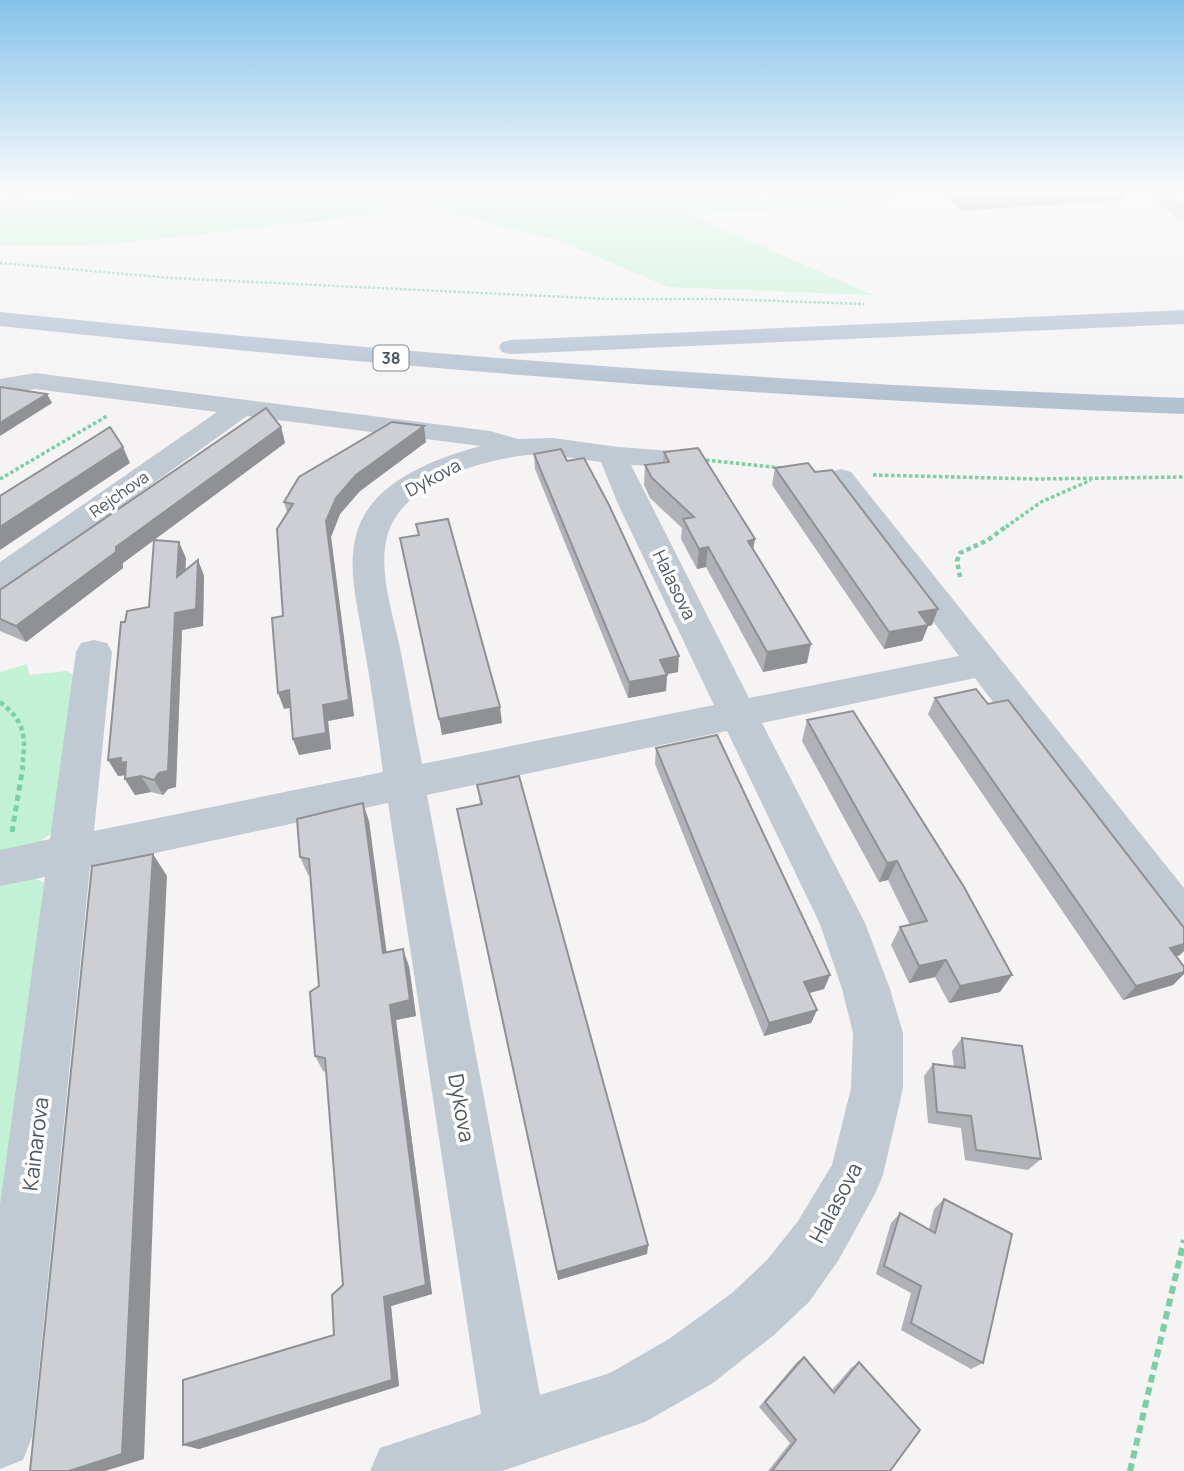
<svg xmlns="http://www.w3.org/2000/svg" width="1184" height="1471" font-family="Manrope,sans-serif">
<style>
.green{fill:#c3f1d5}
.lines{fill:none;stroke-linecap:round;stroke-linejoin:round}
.path-far4{stroke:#7ad0a6;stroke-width:2.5;stroke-dasharray:2.5 2;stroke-linecap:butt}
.path-far3{stroke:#7ad0a6;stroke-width:3.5;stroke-dasharray:3.5 2.5;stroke-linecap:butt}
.path-far2{stroke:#7ad0a6;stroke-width:4.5;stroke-dasharray:4.5 3.5;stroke-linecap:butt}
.path-far1{stroke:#7ad0a6;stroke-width:5;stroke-dasharray:6 4.5;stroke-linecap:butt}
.path{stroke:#7ad0a6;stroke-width:6;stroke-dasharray:8 5;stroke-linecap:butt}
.minor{fill:#c1cad2;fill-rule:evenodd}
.major{fill:#b3c2d1;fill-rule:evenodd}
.wall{fill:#b0b2b7}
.shaded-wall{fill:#909195}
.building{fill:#cdcfd5;stroke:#909195;stroke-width:2}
.labels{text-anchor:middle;stroke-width:7;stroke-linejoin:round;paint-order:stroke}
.shield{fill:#fff;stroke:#808990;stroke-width:2}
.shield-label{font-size:16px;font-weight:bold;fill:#4a5661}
.far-street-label{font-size:16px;fill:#4a5661;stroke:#fff}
.street-label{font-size:18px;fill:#4a5661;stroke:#fff}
.near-street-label{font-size:21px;fill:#4a5661;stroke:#fff}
</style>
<rect width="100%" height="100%" fill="#f5f3f3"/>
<g class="green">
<path d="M166,191H915V192C886,214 734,210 688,214L873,295L668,287L558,240L402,201C369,221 310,221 271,226C186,235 85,251 0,245V204Z"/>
<path d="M27,664L29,675L67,671L73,675L57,828L34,847L0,854V672Z"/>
<path d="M32,877L46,884L0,1262V883Z"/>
</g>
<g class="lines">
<g class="path-far4">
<path d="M0,200L123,191"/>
<path d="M0,263L171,278L607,299H723L864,304"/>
</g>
<g class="path-far3">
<path d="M706,460L781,468"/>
<path d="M873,475L1037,479L1184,477"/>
<path d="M0,479L107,416"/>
<path d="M1006,527L1041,502L1091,480"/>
</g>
<g class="path-far2">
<path d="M960,577L957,561L960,553L988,540L1008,525"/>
<path d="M0,702C26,722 26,737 22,768"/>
</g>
<path class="path-far1" d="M12,832L23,766"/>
<path class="path" d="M1130,1471L1184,1240"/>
<g class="minor">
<path d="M1143,191H1165L1184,205V220L1177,218Z"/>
<path d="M35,373L490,431L518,439L553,438L618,447L688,452L692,458L688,464L678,467L631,465L749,698L959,656L826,478L831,472L841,469L851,472L1184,888V942L1168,936L975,678L762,723L865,923L890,989L903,1033V1088L883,1175L875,1194L838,1261L809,1302L774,1335L713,1383L645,1422L502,1471H370L380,1448L481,1414L388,803L90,867L32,1437L23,1460L0,1469V1205L45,877L0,886V850L50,839L76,652L81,643L94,640L107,643L112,652L94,831L383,772C377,728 371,684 363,640C358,608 348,572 355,540C366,483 433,459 481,446L247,416L12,585L0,589V562L217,412L35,389L0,395V379ZM544,454L601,462L618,504L714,705L422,764C414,726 408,687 400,648C393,614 378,571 387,537C401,480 493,455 544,454ZM727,731L820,924L842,989L853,1033L851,1088L832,1165L798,1221L767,1260L732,1293L669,1339L610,1373L540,1395L427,795Z"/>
</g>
<g class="major">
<path d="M1184,310V324L511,354L502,352L499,347L502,342L511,340Z"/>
<path d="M0,312C394,353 788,384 1184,398V414C788,400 394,368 0,326Z"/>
</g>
</g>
<g class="wall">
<path d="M941,191H1126L1122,200L962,211Z"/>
<path d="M281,427L285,443L154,540L186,558L185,570L198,560L204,576L203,626L182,630L176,787L168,789L163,795L151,792L135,795L125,779V775L118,776L125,622L149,607L154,540L123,563V568L26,642L0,631V590Z"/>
<path d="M426,442L360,491L340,514L331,537L354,716L328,721L331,749L299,755L293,739L290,707L284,709L283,616L287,512L284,502Z"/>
<path d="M664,452L755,539L753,549L807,663L763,672L706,567L697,569L681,539L682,528L650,498L644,485L645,465L663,462Z"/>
<path d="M534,454L567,461L678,672L667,674L666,691L628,698L535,469Z"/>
<path d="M775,468L815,472L938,609L932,625L928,626L922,641L884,649L772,485Z"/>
<path d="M935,698L1180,955L1176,956L1184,967V974L1173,985L1123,1000L928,714Z"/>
<path d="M807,720L1000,992L949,1003L935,977L909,983L891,945L900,927L910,925L888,880L879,882L802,741Z"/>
<path d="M656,748L830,975L824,989L809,993L817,1010L811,1023L764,1036L655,764Z"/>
<path d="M477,785L648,1245L647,1254L558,1280L460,825L480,804Z"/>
<path d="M369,821L386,953L409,966L416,1016L396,1020L432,1294L391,1306L399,1386L199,1449L183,1445L334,1335L343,1285L326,1072L323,1071L315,1056L319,986L311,876L308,875L300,857Z"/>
<path d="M962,1038L1041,1159L1028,1170L965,1160L961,1128L928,1123L924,1076L933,1064L954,1067L952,1051Z"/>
<path d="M944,1199L983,1363L971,1369L901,1330L911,1293L876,1274L891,1223L900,1213L929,1229L934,1209Z"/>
<path d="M804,1357L832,1390L851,1368L859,1362L890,1471H768L790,1443L759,1407L797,1362Z"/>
</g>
<g class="shaded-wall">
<path d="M47,394L52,403L0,436V423Z"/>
<path d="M424,426L426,442L360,491L340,514L331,537L354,716L328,721L331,749L299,755L293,739L323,705L326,521L336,498L356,475Z"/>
<path d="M281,427L285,443L123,563V568L26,642L16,626L116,547Z"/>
<path d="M123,447L130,463L0,550V527Z"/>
<path d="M755,539L751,559L748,541Z"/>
<path d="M179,542L186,558L184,593L177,577Z"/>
<path d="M708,547L706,567L697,569L699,549Z"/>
<path d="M198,560L204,576L203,626L182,630L176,787L168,789L163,795L154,780L175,613Z"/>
<path d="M938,609L932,625L928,626L922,641L884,649L889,632L919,612Z"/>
<path d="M811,644L807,663L763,672L767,652Z"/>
<path d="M679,656L678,672L658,676L660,660Z"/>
<path d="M667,675L666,691L628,698L629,682Z"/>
<path d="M289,690L295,707L284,709L278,693Z"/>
<path d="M500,707L502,723L442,735L439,719Z"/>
<path d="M121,758L141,776L151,792L135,795L125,779L127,775L118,776L108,760Z"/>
<path d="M363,803L369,821L389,970L383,953Z"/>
<path d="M153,854L167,876L160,1023L144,1459L105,1471H69L144,1003Z"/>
<path d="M897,861L888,880L879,882L887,863Z"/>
<path d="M1184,944V951L1180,955L1156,962L1170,948Z"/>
<path d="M403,949L409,966L416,1016L396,1020L432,1294L391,1306L399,1386L199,1449L183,1445L392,1380L384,1297L390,1005Z"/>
<path d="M946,960L935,977L909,983L919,966Z"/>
<path d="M1184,972V974L1173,985L1123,1000L1136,986Z"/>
<path d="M830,975L824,989L799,996L804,982Z"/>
<path d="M1012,975L1000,992L949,1003L960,986Z"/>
<path d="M817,1010L811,1023L764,1036L769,1023Z"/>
<path d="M648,1245L647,1254L558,1280L557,1272Z"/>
</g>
<g class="building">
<path d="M0,387L47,394L0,423Z"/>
<path d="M266,408L281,427L116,547V552L16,626L0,619V590Z"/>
<path d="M392,422L424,426L356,475L336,498L326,521L349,700L323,705L326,733L293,739L289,690L278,693L272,618L283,616L277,529L293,504L284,502L299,477Z"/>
<path d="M110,427L123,447L0,527V496Z"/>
<path d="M698,448L755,539L748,541L811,644L767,652L708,547L699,549L683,519L694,517L652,478L645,465L669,462L664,452Z"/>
<path d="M561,449L567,461L584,458L609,505L679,656L660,660L667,675L629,682L534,454Z"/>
<path d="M808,463L815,472L832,470L938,609L919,612L928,625L889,632L775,468Z"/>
<path d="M448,519L500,707L439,719L400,538L419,535L416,524Z"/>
<path d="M154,540L179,542L177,577L198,560L196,609L175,613L168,771L159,773L154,780L141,776L125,779L126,762L121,763V758L108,760L121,622H125L127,611L149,607Z"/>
<path d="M976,689L988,704L1008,700L1184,928V944L1170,948L1184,967V972L1136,986L935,698Z"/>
<path d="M853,711L964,887L1012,975L960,986L946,960L919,966L900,927L927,921L897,861L887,863L807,720Z"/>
<path d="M717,735L830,975L804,982L817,1010L769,1023L656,748Z"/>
<path d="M519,776L648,1245L557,1272L457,809L482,804L477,785Z"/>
<path d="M363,803L383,953L403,949L410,1000L390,1005L426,1285L384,1297L392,1380L183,1445V1380L334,1335L332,1295L343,1285L325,1058L315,1056L310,992L319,986L309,859L300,857L297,819Z"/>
<path d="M153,854L144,1003L122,1454L69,1471H30L92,866Z"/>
<path d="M962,1038L1022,1046L1041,1159L976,1150L971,1116L937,1112L933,1064L965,1068Z"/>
<path d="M944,1199L1012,1234L983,1363L911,1323L921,1286L884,1266L900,1213L935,1233Z"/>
<path d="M804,1357L834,1393L859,1362L920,1430L890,1471H772L796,1440L765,1402Z"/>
</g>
<linearGradient id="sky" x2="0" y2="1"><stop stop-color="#85c3ea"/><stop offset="0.48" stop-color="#fafafa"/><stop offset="1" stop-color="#fafafa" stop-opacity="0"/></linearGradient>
<rect width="1184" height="397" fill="url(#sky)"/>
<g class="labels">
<rect class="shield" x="373.5" y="345.5" width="35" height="25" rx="5"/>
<g class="shield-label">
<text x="391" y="364">38</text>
</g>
<g class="far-street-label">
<text transform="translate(119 494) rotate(-35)" y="6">Rejchova</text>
</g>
<g class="street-label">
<text transform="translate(433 478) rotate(-28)" y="6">Dykova</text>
<text transform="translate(674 585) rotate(64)" y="6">Halasova</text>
</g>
<g class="near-street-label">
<text transform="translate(461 1108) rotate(80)" y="7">Dykova</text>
<text transform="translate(36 1144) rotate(-83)" y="7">Kainarova</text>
<text transform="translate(836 1203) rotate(-62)" y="7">Halasova</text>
</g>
</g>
</svg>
